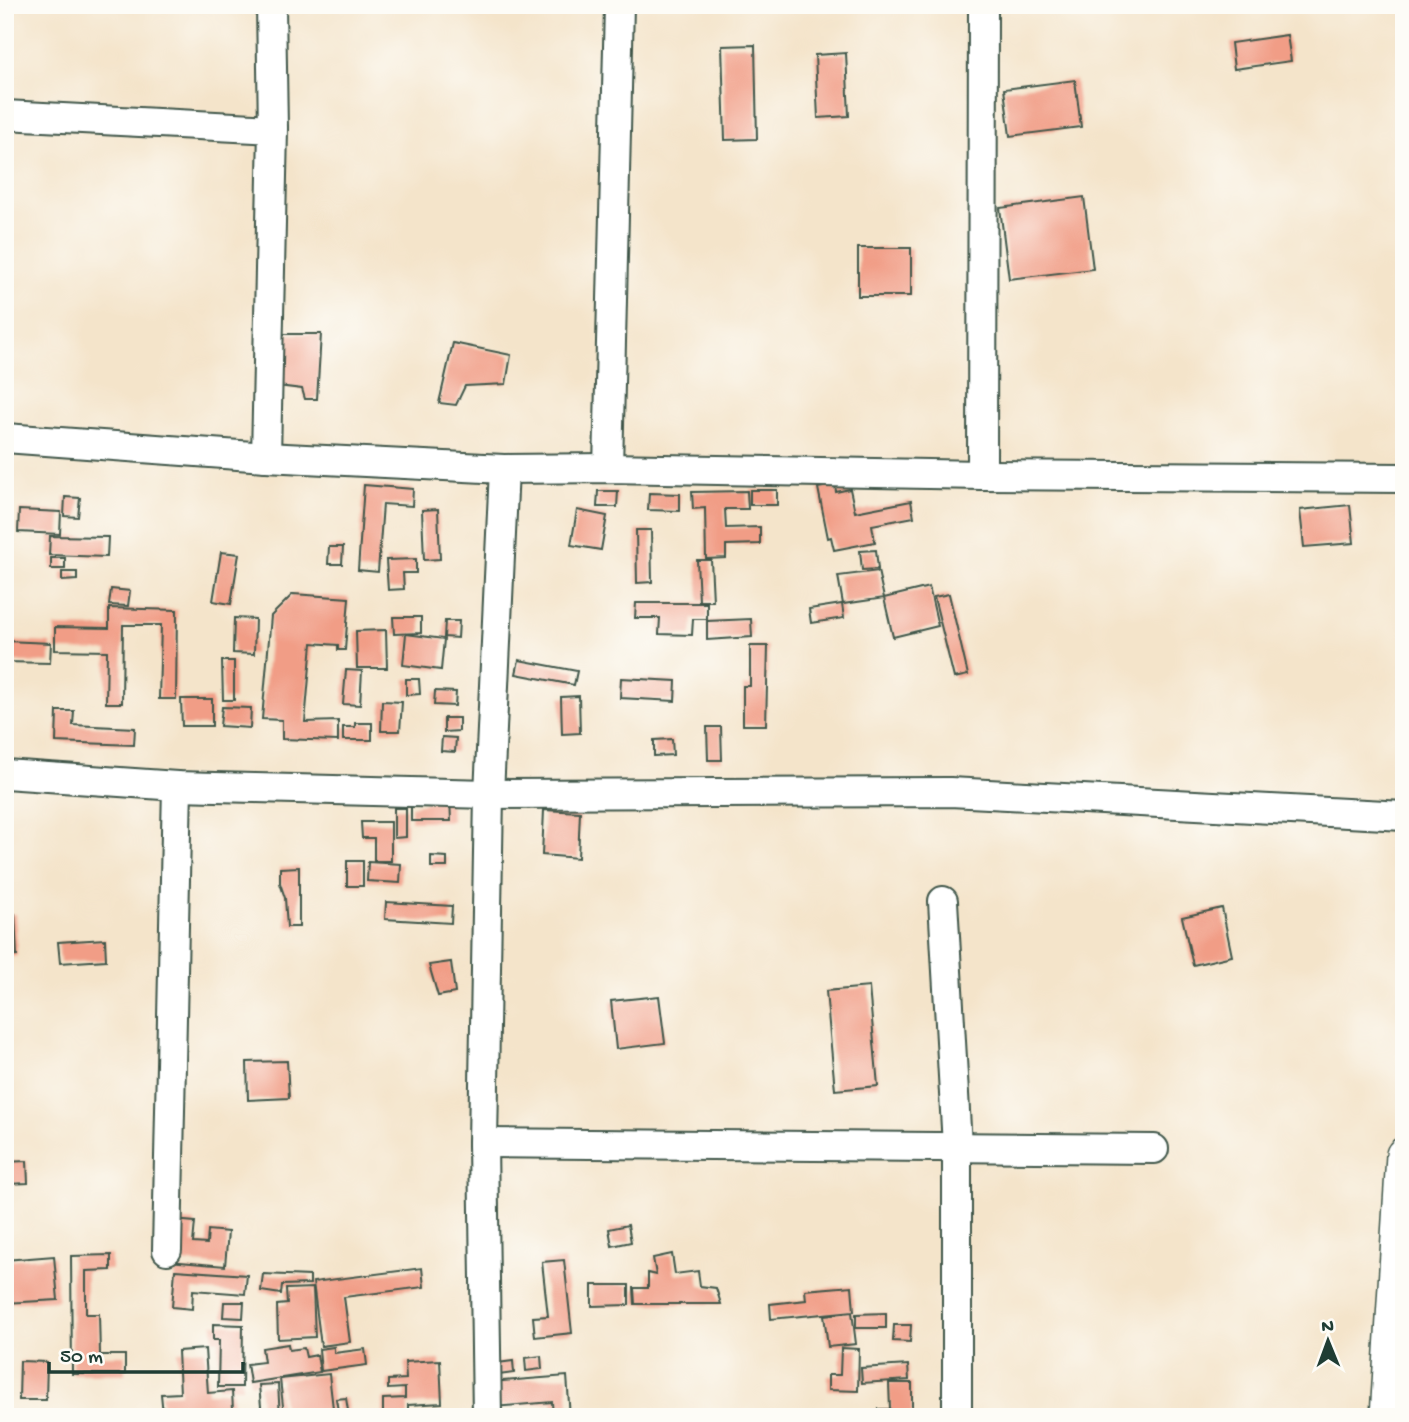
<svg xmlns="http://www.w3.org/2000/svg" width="1409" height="1422" font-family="'Gochi Hand',sans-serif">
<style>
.building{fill:#f19d86}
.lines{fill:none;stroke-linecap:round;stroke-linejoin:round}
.minor-casing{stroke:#3f564a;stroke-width:32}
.tertiary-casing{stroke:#3f564a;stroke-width:38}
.minor{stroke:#fff;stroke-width:28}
.tertiary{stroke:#fff;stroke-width:35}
</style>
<rect width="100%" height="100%" fill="#fdfcf7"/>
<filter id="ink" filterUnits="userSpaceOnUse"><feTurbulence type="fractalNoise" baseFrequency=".0143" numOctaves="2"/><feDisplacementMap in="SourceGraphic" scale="14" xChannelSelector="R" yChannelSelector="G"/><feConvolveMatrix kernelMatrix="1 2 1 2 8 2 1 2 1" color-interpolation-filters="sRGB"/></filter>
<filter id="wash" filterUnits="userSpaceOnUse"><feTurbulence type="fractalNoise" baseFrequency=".00686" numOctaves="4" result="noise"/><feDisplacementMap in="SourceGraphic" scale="28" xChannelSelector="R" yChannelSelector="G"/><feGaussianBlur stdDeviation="1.57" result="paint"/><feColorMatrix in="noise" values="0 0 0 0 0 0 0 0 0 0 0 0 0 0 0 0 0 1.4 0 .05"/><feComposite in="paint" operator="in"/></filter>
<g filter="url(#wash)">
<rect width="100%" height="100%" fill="#f4e4ca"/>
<g id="blocks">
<g class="building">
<path d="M1287,35L1291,61L1234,69L1231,43Z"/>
<path d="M755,45L757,139L725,140L722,46Z"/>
<path d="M846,53L849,116L818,118L815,55Z"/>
<path d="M1075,80L1081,127L1010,136L1004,89Z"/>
<path d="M1084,197L1093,269L1009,279L1000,208Z"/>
<rect x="858" y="248" width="53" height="48"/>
<path d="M279,334H321L317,399H305L302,389L278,386Z"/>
<path d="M453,343L511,355L506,384L465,386L456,405L439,403Z"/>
<path d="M5,376H9L8,402H5Z"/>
<path d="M364,485L413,489L412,506L383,504L378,572L358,570Z"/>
<path d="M835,485L836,492L850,489L855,512L911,501L914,517L872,525L875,542L834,550L831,537L828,538L818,488Z"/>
<rect x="750" y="490" width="27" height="15"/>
<path d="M598,491H618L617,507H597Z"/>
<path d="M747,491L748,509H725L726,528L760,527V544L726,545V558L706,559L705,508L693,509L692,492Z"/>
<path d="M649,493L680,494V511L648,510Z"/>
<path d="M65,497L80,498L78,517L64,516Z"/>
<path d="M1350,505L1354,543L1304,547L1300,510Z"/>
<path d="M438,509L440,559L424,560L422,510Z"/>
<path d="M19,510L61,512L60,534L18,532Z"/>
<path d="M577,510L607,516L601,550L571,545Z"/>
<path d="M636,530H651L652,582L637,583Z"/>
<path d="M50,536L108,537L107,557L49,555Z"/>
<path d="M329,547H343L342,564H328Z"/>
<path d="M876,550L878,569L862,570L860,551Z"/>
<path d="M221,552L239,554L231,604L213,601Z"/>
<rect x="51" y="558" width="14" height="11"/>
<path d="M416,559V573H403L404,589L388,590L386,560Z"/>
<path d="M697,560H711L713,601H699Z"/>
<path d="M878,571L884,598L929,587L938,626L893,637L884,598L843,604L838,576Z"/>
<path d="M62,572H77V580L62,581Z"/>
<path d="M111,589L130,591L128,606L109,605Z"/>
<path d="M293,594L349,598L345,650H338V645L312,643L305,722L338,721V741L282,739V720L262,719L271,616Z"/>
<path d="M949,594L968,675L954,678L934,597Z"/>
<path d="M636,603H707V619H693L692,635L659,634L660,618H635Z"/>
<path d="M842,604L844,618L811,623L809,609Z"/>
<path d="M109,608L177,610L176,699H159L161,625H123L122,703H106L107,651L55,650V627L109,628Z"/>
<path d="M393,617H421V633L394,634Z"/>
<path d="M234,618L255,619L254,654L233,653Z"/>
<path d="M751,619L752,637L707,640V621Z"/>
<path d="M445,621H459L458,638L444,637Z"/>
<path d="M386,630L387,668H357L356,631Z"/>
<path d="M406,634L444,639L441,670L403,665Z"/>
<path d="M5,641L51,643L50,663L5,662Z"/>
<path d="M750,646H768L766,725H743V686H750Z"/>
<path d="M519,660L577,671L574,685L516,674Z"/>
<path d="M222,661H234V700H223Z"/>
<path d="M346,670L362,671L360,705L343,704Z"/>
<path d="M621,678L676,681L675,701L620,698Z"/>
<path d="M406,679H419L420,694L406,695Z"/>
<path d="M435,691L456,692L455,706L434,705Z"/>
<path d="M579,696L580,733L562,734L561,697Z"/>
<path d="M181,699H212V726H182Z"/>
<path d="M382,701L402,702L400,731H381Z"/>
<path d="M222,707L251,708L250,728L220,726Z"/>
<path d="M57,711H74L73,725L135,728L134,745L56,742Z"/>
<path d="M444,718H459V731L444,732Z"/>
<path d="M355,723H372V740H343V727H355Z"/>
<path d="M707,727H721L722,760H708Z"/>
<path d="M442,737L456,738L455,752L441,751Z"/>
<path d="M672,739L673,755L654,756V740Z"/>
<path d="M450,797L451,821H411V806Z"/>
<path d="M394,808H406V837L394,838Z"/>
<path d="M544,810L580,812L578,858L542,855Z"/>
<path d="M361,822H391V861H374V838H362Z"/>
<path d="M431,856L447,857V867H431Z"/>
<rect x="347" y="861" width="16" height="25"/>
<path d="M368,862L401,864L400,883L367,881Z"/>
<path d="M299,867V927H287L285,898L280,883V868Z"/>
<path d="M386,902L452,906L451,923L385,919Z"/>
<path d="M1222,908L1232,956L1193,965L1182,917Z"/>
<path d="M5,914H15L17,956L5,957Z"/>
<path d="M105,939L106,960L60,963L58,942Z"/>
<path d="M451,962L455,993L438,996L429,965Z"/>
<path d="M869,987L878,1086L835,1090L826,991Z"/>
<path d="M659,996L665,1043L616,1049L611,1001Z"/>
<path d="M287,1061L289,1098L248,1100L247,1062Z"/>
<path d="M27,1161L28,1183L8,1184L5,1162Z"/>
<path d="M173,1220L195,1222L193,1243L207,1244L208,1230L228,1232L225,1266L169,1261Z"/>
<path d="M628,1225L631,1242L612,1246L609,1229Z"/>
<path d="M672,1254L675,1274L698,1271L700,1286L716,1288L721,1304H635L634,1288H648V1273L656,1275L653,1258Z"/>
<path d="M111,1255V1270L86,1271V1314H99L100,1355H125V1374H72L71,1256Z"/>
<path d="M54,1256L58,1300L5,1303V1260Z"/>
<path d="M564,1260L572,1333L535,1337L533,1317L548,1316L542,1262Z"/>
<path d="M422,1268L424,1287L344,1297L350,1342L321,1346L313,1282Z"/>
<path d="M175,1270L247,1275L245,1294L193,1290L192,1309L172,1307Z"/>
<path d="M263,1274L310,1276V1284L282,1285L281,1294L261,1291Z"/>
<path d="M592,1285H629V1305L592,1306Z"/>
<path d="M852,1286L854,1311L771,1319L770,1304L806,1300L805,1290Z"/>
<path d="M313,1288L315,1337L278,1339L277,1305L287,1304L286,1289Z"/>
<path d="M224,1302H244L243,1318L223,1317Z"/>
<path d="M852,1312L856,1344L828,1347L824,1315Z"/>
<path d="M886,1313V1328H856V1314Z"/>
<path d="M213,1324L243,1325L242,1387H218L219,1340H213Z"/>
<path d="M894,1325H911L910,1342L893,1341Z"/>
<path d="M288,1344L289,1350L304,1348L306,1357L317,1355L320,1372L250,1383L247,1364L264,1362L262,1348Z"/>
<path d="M334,1347V1353L365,1349L367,1365L321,1371L319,1349Z"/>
<path d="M841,1348L859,1349L858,1391L828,1390V1375H840Z"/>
<path d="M205,1349L208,1393L232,1391L233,1410L163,1414L161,1394L180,1393L178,1351Z"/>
<path d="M541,1356L542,1369L526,1371L525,1358Z"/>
<path d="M440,1360L442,1403L408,1405V1417H383V1399L405,1398V1388L388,1389V1380L406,1379L405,1362Z"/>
<path d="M20,1361L47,1362L46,1400H19Z"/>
<path d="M513,1361L514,1373L491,1376L490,1364Z"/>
<path d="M908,1365L909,1380L862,1383L861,1368Z"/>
<path d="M329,1374L334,1417H314L313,1412L284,1415L280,1379Z"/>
<path d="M567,1376L570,1417H553L552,1402L493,1407L491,1382Z"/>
<path d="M889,1383H912V1417H880L879,1409H890Z"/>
<path d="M278,1384L280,1417H262L259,1385Z"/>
<path d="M346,1398L349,1417H339L336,1399Z"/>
</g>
</g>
</g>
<g filter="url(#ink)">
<use href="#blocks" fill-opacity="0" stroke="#3f564a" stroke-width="2"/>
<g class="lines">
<g class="minor-casing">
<g id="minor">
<path d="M5,115L273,129"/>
<path d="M5,438L266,457L504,469L608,468L982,475L1404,478"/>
<path d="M266,457L273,129L271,5"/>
<path d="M608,468L619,5"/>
<path d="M982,475L983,5"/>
<path d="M5,774L177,786L489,794L950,792L1404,816"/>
<path d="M943,901L957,1146V1417"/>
<path d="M483,1143L1154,1149"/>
<path d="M167,1250L177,786"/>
<path d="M487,1417L483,1143L489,794L504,469"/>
</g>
</g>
<g class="tertiary-casing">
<path id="tertiary" d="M1388,1417L1404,1155"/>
</g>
<use href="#minor" class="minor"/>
<use href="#tertiary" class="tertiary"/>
</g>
</g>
<rect width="1409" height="1422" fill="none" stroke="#fdfcf7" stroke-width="28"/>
<g transform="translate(1328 1341) rotate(359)" stroke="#fdfcf7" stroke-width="5" paint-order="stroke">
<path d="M0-5L12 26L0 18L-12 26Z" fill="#1f3d34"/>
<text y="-10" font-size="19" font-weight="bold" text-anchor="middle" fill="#1f3d34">N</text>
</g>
<path d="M49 1362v10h194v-10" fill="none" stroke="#1f3d34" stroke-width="3.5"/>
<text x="60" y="1362" font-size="21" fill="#1f3d34" stroke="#fdfcf7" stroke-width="5" paint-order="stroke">50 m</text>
</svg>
